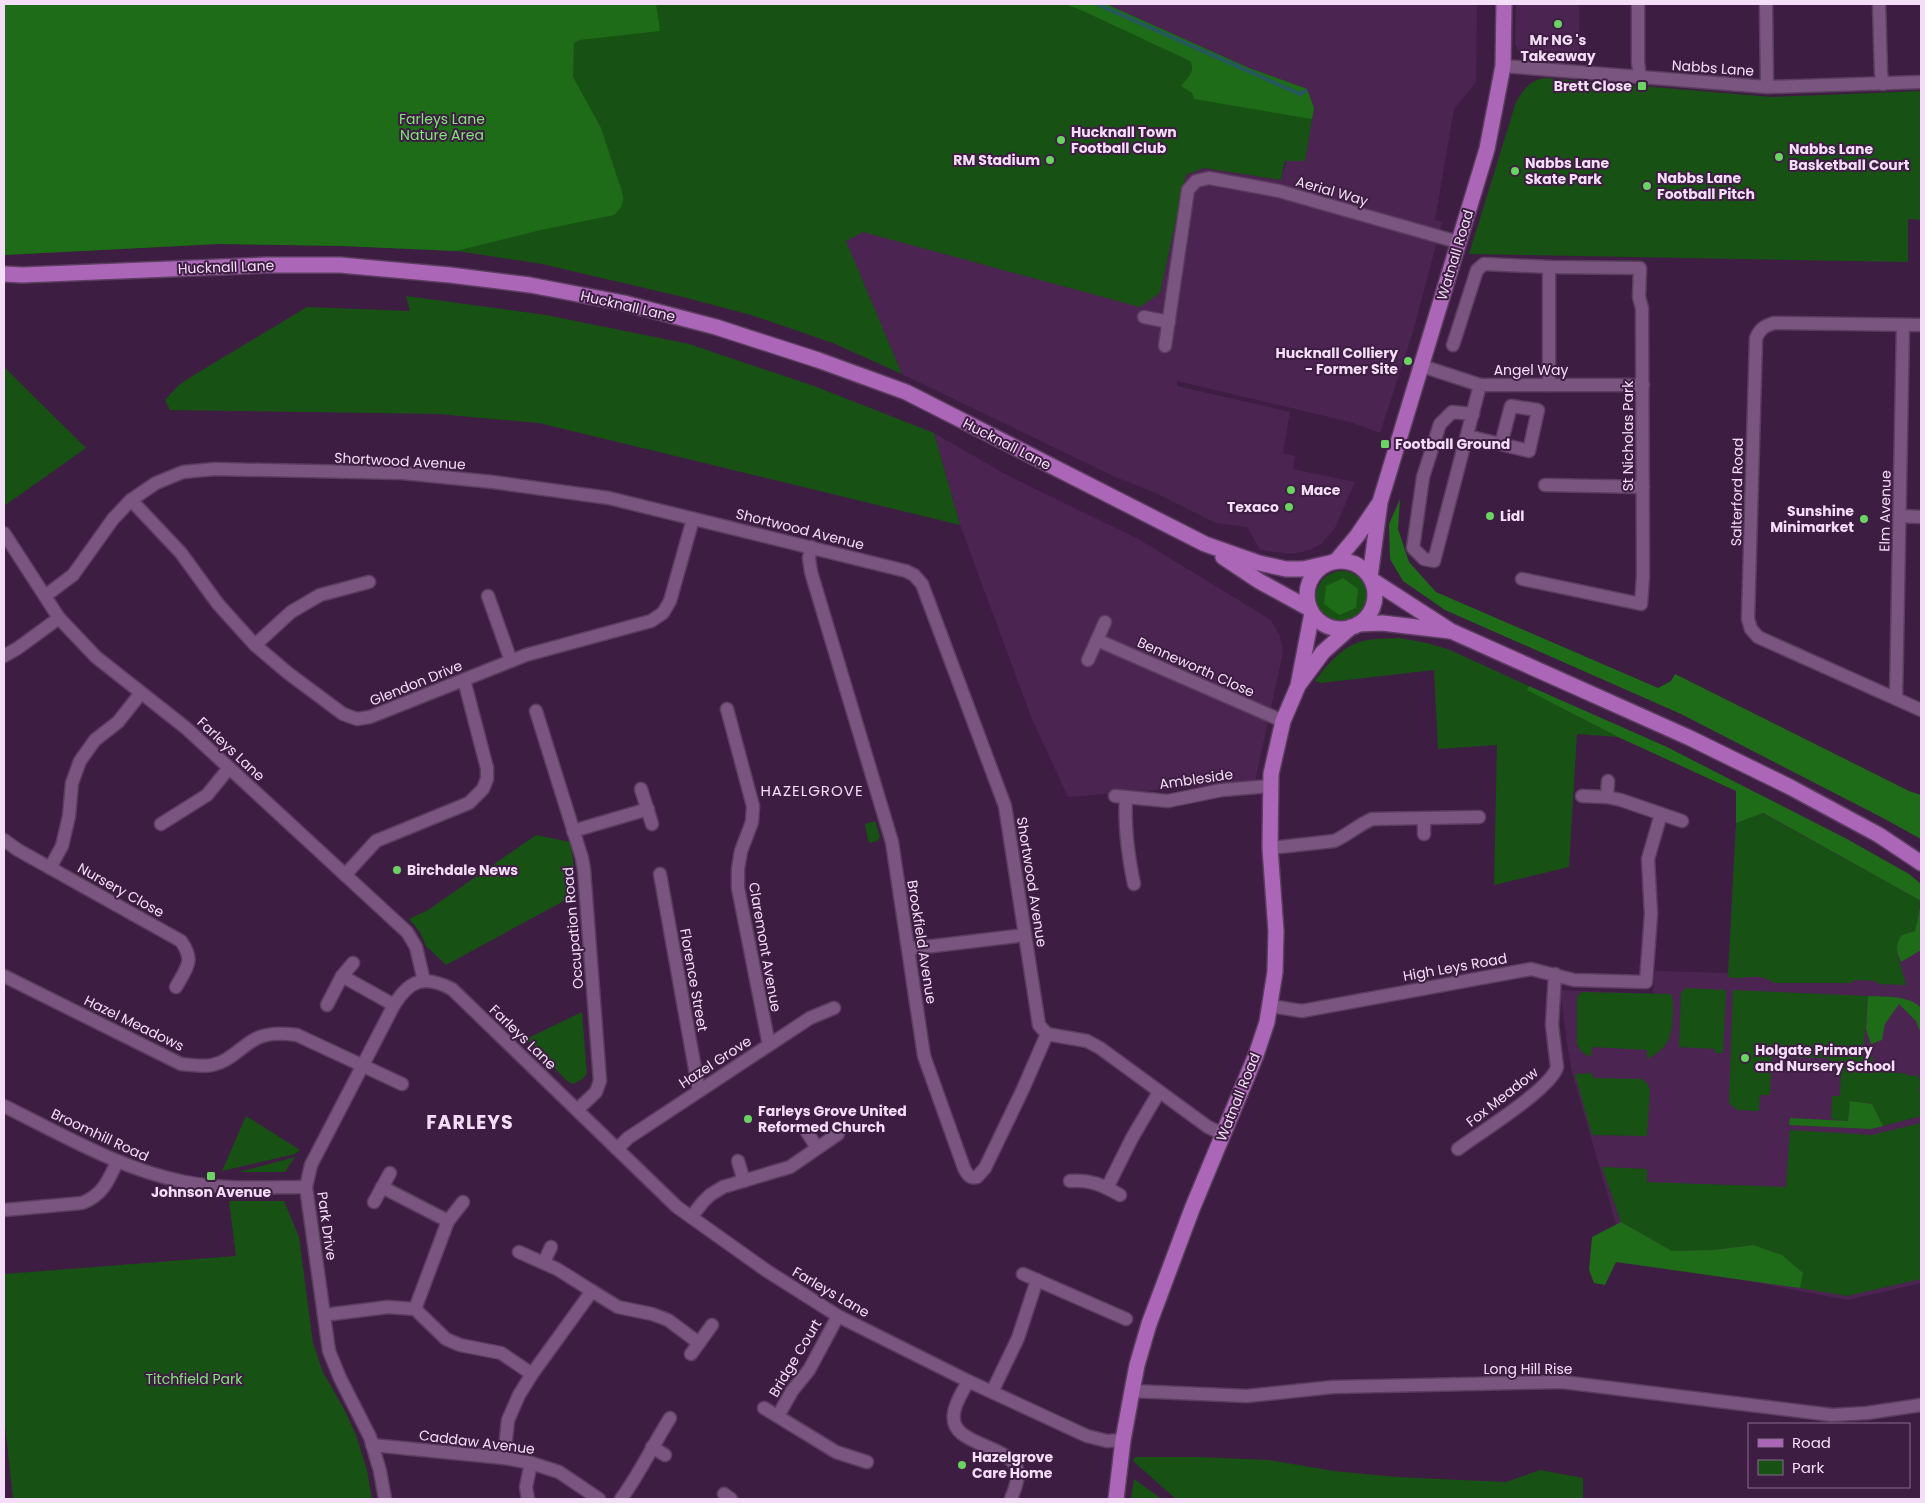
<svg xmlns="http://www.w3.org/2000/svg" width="1925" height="1503" font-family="Poppins,sans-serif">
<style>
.built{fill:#4b2451}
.green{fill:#185114}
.forest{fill:#1e6b18}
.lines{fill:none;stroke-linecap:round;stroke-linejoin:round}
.stream{stroke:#24585c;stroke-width:4}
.minor-casing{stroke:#5a3d5f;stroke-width:15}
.major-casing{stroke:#5a3d5f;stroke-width:18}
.minor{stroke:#7a557f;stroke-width:12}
.major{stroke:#ac66b7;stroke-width:15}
.poi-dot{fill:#6bd362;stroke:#3e1d43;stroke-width:2}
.labels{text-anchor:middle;stroke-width:4;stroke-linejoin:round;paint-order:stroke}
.poi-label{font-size:14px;font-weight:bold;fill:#f4def7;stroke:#3e1d43;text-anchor:start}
.street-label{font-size:14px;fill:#f4def7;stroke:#3e1d43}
.park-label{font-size:14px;fill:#84e47b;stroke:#3e1d43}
.neighbourhood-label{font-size:15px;letter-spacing:1px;fill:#f4def7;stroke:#3e1d43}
.district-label{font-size:19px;font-weight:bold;letter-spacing:1px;fill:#f4def7;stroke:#3e1d43}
</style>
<rect width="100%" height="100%" fill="#3e1d43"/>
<g class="built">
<path d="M1106,4H1477L1476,82L1454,109L1435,220L1442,222L1413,332L1380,433L1350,422L1177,381V386L1290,412L1283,453L1295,456L1293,469L1355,482L1335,528L1321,544L1310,550L1292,554L1260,550L1247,527L1216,523L1156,493L1113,476L902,374L845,241L863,232L1160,293L1186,175L1204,168L1281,180L1307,89L1249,68Z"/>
<path d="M1516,4H1579L1580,60L1523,57L1521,56L1515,44Z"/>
<path d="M934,433L1007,475L1140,540L1271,620L1280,636L1283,652L1255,782L1068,797L1032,719L960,525Z"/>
<path d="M1762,813L1921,901V1283L1848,1300L1743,1280L1672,1258L1616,1224L1572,1072L1567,1044L1560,990L1653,994L1655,971L1728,973L1736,823Z"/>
</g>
<g class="green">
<path d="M4,4H1106L1249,68L1307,89L1314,108L1305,161H1285L1281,180L1204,168L1186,175L1160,293L1140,307L863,232L846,241L902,374L833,343L751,315L683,297L542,264L456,251L343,246L218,244L4,255Z"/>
<path d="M1545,78L1772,97L1921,91V220L1908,219V262L1469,254L1516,102C1524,89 1530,80 1545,78Z"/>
<path d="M406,296L546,315L689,344L814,386L934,433L960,525L539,423L438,414L170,410L165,400L179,385L194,375L307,307L410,311Z"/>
<path d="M4,367L86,448L4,506Z"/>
<circle cx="1342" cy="597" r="26"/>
<path d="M1399,638L1427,643L1450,650L1529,686L1528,690L1618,737L1577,734L1569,867L1494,885L1497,745L1438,749L1434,670L1321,683L1315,681C1327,665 1342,646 1363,641C1374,638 1387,639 1399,638Z"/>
<path d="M1762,813L1921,901L1915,931L1902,935L1897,953L1906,985L1878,984L1876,981L1855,980L1851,983H1774C1756,971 1747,981 1728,977L1736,823Z"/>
<path d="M875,821L880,837L877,841L870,843L868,840L865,824Z"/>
<path d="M536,835L570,842L574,866L569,871L567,888L573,896L446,965L426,946L420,932L409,919L428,910Z"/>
<path d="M1686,988L1726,990L1723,1053H1715V1049L1679,1047L1681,993Z"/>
<path d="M1733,990L1868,996L1863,1056L1873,1057L1872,1071L1903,1073L1911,1076L1917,1075L1921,1081L1919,1090L1921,1092V1116L1883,1126L1872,1104L1850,1101L1848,1121L1831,1119L1832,1096H1840L1841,1071L1827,1058L1772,1057L1770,1095H1760L1759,1111L1737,1110L1729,1103Z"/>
<path d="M1582,992L1671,994C1675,1002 1673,1034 1668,1041C1663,1049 1655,1055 1647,1059V1050L1592,1047L1591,1056H1588L1581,1051L1577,1044V1000L1578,995Z"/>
<path d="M582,1012L587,1074L581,1080L573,1084L567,1081L526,1039Z"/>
<path d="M1591,1073L1594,1078L1642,1079L1648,1084L1650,1091L1647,1136L1592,1135L1575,1074Z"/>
<path d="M246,1116L300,1150L295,1154L222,1171Z"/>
<path d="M1921,1123V1279L1847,1296L1800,1288L1802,1273L1782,1255L1753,1245L1713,1250L1672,1251L1621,1222L1602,1167L1647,1169V1182L1786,1187L1790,1130L1872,1135Z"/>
<path d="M295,1157L285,1172H239Z"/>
<path d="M229,1201H284L299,1237L313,1343L323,1372L345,1411L356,1435L367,1470L372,1499H5H13L4,1415V1274L236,1256Z"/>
<path d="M1135,1457H1198L1269,1460L1334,1471L1396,1477L1506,1482L1540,1470L1583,1478V1499H1176L1133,1461Z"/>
<path d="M1134,1479L1159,1497L1160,1499H1131Z"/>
</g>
<g class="forest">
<path d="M4,4H656L660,31L580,40L574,43L573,77L601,128L623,195C624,204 621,208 614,215L541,230L456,251L343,246L218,244L4,255Z"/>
<path d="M1065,4H1106L1249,68L1307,89L1314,108L1312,119L1194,99L1192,93L1181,86C1188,77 1196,72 1190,61L1081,10Z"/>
<path d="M1400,499L1398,529L1409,562L1436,592L1658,688L1671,681L1675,674L1909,791L1921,795V839L1881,817L1681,714L1445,610L1403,581L1390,559L1389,524Z"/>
<path d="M1343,578L1358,589L1356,608L1339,615L1324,604L1326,586Z"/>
<path d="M1529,686L1667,747L1745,787L1847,839L1909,874L1921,884V901L1763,813L1736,823V791L1618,737L1527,690Z"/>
<path d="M1921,903V950L1901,962C1896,951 1895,945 1902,935L1915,931Z"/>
<path d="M1868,996C1884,997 1910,995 1921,1008V1034L1916,1021L1899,1004L1885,1024L1882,1040L1871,1044L1866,1029Z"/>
<path d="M1850,1101L1872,1104L1883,1126L1871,1129L1789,1125L1790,1118L1848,1121Z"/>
<path d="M1621,1222L1672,1251L1713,1250L1753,1245L1782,1255L1803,1273L1800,1288L1616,1262L1605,1285L1594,1283L1589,1270L1592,1237Z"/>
</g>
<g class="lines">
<path class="stream" d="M1097,4L1300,94L1305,91"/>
<g class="minor-casing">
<g id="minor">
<path d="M1638,4V62L1640,78"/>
<path d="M1766,4L1767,87"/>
<path d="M1879,4L1881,73L1883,84"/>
<path d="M1503,66L1767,87L1921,82"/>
<path d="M1549,267V385"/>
<path d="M1144,317L1169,322"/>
<path d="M1921,325L1774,323C1764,326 1760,329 1756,338L1748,619L1751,629L1758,637L1921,710"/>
<path d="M1453,345L1477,270L1484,264L1549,267L1640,268L1639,297L1642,308L1643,576L1641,604L1522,579"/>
<path d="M1165,346L1188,190L1196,181L1209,178L1279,191L1458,242"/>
<path d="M1422,366L1480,385H1643"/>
<path d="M1473,414L1452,412L1440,424L1423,477L1413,548L1424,559L1434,561L1480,385"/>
<path d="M1467,436L1529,451L1538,410L1511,406L1501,444"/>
<path d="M1545,485L1643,487"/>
<path d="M131,500L181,553L218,604L255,645L288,673L343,714L357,719L370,717L526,655L651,621L663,613L670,601L693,519"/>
<path d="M1900,516L1921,517"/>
<path d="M4,533L59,618L96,657L186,728L407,932L416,947L424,981"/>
<path d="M811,547L809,558L811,572L892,842L924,1056L964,1168C967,1174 970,1179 977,1177L985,1168L1023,1089L1047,1034"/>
<path d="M45,596L73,575L113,519L131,500L156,483L183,472L215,469L402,473L493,482L609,498L906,571L914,575L922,584L1005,806L1039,1025L1047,1034L1087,1041L1100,1048L1208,1127L1223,1134"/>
<path d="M488,596L511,661"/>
<path d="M1097,640L1283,721"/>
<path d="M255,645L291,612L320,595L369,582"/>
<path d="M4,656L18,648L59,618"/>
<path d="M1088,660L1105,622"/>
<path d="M1896,698L1903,325"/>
<path d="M727,709L753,806L752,822L741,851L738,869V888L769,1045"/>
<path d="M536,711L582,858L584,870L600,1081L596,1092L577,1110"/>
<path d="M641,789L652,824"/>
<path d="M1115,796L1168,801L1222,790L1270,786"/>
<path d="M1582,796L1607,797L1621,800L1682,821"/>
<path d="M1126,797C1124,827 1128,855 1134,884"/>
<path d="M1607,797L1608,781"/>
<path d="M1424,818V834"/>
<path d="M161,824L207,795L229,768"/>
<path d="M573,831L648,809"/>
<path d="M4,840L18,850L181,941C195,961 187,967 176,987"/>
<path d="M1270,848L1334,841C1348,835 1358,825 1372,819L1479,817"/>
<path d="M50,868L62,846L69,816L72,783L80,761L95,740L118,722L141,693"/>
<path d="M660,874L699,1091"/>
<path d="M345,875L376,841L469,803L483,789L487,779V768L464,680"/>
<path d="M908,949L1025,935"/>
<path d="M4,976L181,1064C191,1065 202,1067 212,1065C228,1062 239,1049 252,1041C266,1032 282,1033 297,1035L402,1084"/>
<path d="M342,976L394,1005"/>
<path d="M327,1005L342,976L353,963"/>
<path d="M1270,1006L1302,1011L1531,969L1574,980L1646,982L1651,914L1648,859L1661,814"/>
<path d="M4,1106C63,1135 120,1169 185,1182C224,1190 267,1187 306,1187"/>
<path d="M807,1132L817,1148"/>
<path d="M617,1149L628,1138L810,1018L834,1008"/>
<path d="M1458,1149C1479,1133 1551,1089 1557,1067L1552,1025L1555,974"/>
<path d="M738,1161L744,1181"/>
<path d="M1070,1181C1090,1179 1102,1185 1120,1195"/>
<path d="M382,1187L448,1221L415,1309"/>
<path d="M1107,1188L1132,1138L1159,1092"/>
<path d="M374,1202L390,1173"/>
<path d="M4,1210L82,1203C103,1195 108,1181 117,1162"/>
<path d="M691,1217L703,1202L710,1195L723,1187L790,1167L838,1134"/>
<path d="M448,1221L463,1202"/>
<path d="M544,1262L551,1247"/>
<path d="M1023,1274L1126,1319"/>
<path d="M592,1291L618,1307L652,1314L668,1320L699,1343"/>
<path d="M324,1315L388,1307L415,1309L446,1339L460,1345L501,1353L532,1374"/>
<path d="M691,1354L712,1325"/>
<path d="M968,1381C964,1390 955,1402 954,1413C948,1446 1008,1443 1017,1469C1020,1478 1014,1490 1011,1499"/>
<path d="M1132,1391L1247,1396L1333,1387L1562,1382L1832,1415L1867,1413L1921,1405"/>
<path d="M992,1392L1018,1338L1037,1280"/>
<path d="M764,1408L836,1452L867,1462"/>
<path d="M778,1416L792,1391L809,1370L838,1316"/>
<path d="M372,1445L504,1458L531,1463L559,1472L599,1499"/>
<path d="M652,1447L665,1455"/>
<path d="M504,1458L508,1420L519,1395L532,1374L592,1291L557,1269L519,1252"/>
<path d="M724,1494L731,1499"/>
<path d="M385,1499L380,1471L370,1437L340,1378L329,1351L306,1187L311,1165L394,1005C410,979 425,975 452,989L677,1207L767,1271L838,1316L968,1381L1087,1436L1107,1441L1123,1440"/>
<path d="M528,1499L526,1487L531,1463"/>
<path d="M621,1499C640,1473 653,1445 670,1418"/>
</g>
</g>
<g class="major-casing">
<g id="major">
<path d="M4,274L22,275L266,265H340L450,275L530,285L624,303L716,327L818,360L906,392L1205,544L1259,563L1286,569H1303L1325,564"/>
<path d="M1223,557L1259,581L1310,609"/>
<path d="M1336,561L1357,536L1378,505"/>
<circle cx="1341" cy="595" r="34"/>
<path d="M1370,577L1380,502L1487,149L1503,66L1504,4"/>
<path d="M1372,580L1451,631L1690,738L1790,787L1879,835L1921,863"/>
<path d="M1358,624L1382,623L1450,631"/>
<path d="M1300,683L1323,652L1351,627"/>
<path d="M1116,1499L1123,1440L1132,1391L1137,1365L1149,1324L1192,1209L1256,1055L1267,1022L1275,972L1276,931L1270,848L1271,774L1283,721L1298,686L1312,613"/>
</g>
</g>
<use href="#minor" class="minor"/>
<use href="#major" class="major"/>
</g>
<g class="poi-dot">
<circle cx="1558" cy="24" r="5"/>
<rect x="1637" y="81" width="10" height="10" rx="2.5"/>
<circle cx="1061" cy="140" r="5"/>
<circle cx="1779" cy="157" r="5"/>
<circle cx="1050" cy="160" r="5"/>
<circle cx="1515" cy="171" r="5"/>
<circle cx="1647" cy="186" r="5"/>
<circle cx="1408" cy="361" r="5"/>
<rect x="1380" y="439" width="10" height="10" rx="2.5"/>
<circle cx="1291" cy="490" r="5"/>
<circle cx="1289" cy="507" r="5"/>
<circle cx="1490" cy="516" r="5"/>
<circle cx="1864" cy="519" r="5"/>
<circle cx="397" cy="870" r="5"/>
<circle cx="1745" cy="1058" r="5"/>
<circle cx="748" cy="1119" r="5"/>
<rect x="206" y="1171" width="10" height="10" rx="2.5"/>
<circle cx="962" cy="1465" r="5"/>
</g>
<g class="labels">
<g class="poi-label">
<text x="1558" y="45" text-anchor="middle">Mr NG 's<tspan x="1558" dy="16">Takeaway</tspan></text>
<text x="1632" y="91" text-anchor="end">Brett Close</text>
<text x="1071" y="137">Hucknall Town<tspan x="1071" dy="16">Football Club</tspan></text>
<text x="1789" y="154">Nabbs Lane<tspan x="1789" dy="16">Basketball Court</tspan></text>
<text x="1040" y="165" text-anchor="end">RM Stadium</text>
<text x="1525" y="168">Nabbs Lane<tspan x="1525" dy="16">Skate Park</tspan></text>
<text x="1657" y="183">Nabbs Lane<tspan x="1657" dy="16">Football Pitch</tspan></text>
<text x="1398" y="358" text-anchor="end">Hucknall Colliery<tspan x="1398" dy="16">- Former Site</tspan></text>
<text x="1395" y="449">Football Ground</text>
<text x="1301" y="495">Mace</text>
<text x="1279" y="512" text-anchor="end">Texaco</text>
<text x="1854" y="516" text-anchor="end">Sunshine<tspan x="1854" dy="16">Minimarket</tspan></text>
<text x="1500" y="521">Lidl</text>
<text x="407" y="875">Birchdale News</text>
<text x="1755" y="1055">Holgate Primary<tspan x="1755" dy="16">and Nursery School</tspan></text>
<text x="758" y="1116">Farleys Grove United<tspan x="758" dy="16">Reformed Church</tspan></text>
<text x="211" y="1197" text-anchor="middle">Johnson Avenue</text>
<text x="972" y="1462">Hazelgrove<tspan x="972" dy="16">Care Home</tspan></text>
</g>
<g class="street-label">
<text transform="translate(1713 68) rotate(4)" y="5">Nabbs Lane</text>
<text transform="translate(1332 191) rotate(16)" y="5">Aerial Way</text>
<text transform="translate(1455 255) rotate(-73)" y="5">Watnall Road</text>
<text transform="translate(226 267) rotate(-2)" y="5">Hucknall Lane</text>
<text transform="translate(628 306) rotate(13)" y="5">Hucknall Lane</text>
<text x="1531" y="375">Angel Way</text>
<text transform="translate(1628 436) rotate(-90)" y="5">St Nicholas Park</text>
<text transform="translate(1007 444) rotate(27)" y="5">Hucknall Lane</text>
<text transform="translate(400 461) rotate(3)" y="5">Shortwood Avenue</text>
<text transform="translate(1737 492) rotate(-89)" y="5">Salterford Road</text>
<text transform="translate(1885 511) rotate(-89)" y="5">Elm Avenue</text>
<text transform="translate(800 529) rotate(14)" y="5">Shortwood Avenue</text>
<text transform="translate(1196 667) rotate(24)" y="5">Benneworth Close</text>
<text transform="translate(416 683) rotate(-22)" y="5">Glendon Drive</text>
<text transform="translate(231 749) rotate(43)" y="5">Farleys Lane</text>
<text transform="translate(1196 779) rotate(-8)" y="5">Ambleside</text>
<text transform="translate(1032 882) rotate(81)" y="5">Shortwood Avenue</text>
<text transform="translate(121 890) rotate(29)" y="5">Nursery Close</text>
<text transform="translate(573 928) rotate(-95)" y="5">Occupation Road</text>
<text transform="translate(922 942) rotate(81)" y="5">Brookfield Avenue</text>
<text transform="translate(765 947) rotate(80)" y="5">Claremont Avenue</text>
<text transform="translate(1455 967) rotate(-10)" y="5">High Leys Road</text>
<text transform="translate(694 980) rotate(80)" y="5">Florence Street</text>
<text transform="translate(134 1023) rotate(26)" y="5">Hazel Meadows</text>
<text transform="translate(523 1037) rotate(44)" y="5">Farleys Lane</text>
<text transform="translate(715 1062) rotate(-33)" y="5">Hazel Grove</text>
<text transform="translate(1238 1097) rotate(-68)" y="5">Watnall Road</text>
<text transform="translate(1502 1097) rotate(-38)" y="5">Fox Meadow</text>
<text transform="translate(100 1135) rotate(25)" y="5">Broomhill Road</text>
<text transform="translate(327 1226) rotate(82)" y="5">Park Drive</text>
<text transform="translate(831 1292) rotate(30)" y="5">Farleys Lane</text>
<text transform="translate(795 1358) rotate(-59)" y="5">Bridge Court</text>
<text x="1528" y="1374">Long Hill Rise</text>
<text transform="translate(477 1442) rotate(7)" y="5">Caddaw Avenue</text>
</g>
<g class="park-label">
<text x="442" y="124">Farleys Lane<tspan x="442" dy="16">Nature Area</tspan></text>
<text x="194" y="1384">Titchfield Park</text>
</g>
<g class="neighbourhood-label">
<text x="812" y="796">HAZELGROVE</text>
</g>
<g class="district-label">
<text x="470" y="1129">FARLEYS</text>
</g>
</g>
<rect width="1925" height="1503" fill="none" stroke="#f4def7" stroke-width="10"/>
<rect x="1748" y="1423" width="162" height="65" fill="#3e1d43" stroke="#876a8b"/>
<rect x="1758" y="1439" width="25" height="8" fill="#ac66b7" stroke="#876a8b"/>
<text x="1792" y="1448" font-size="15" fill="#f4def7">Road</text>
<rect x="1758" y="1460" width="25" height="15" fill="#185114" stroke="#876a8b"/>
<text x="1792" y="1473" font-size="15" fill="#f4def7">Park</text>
</svg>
